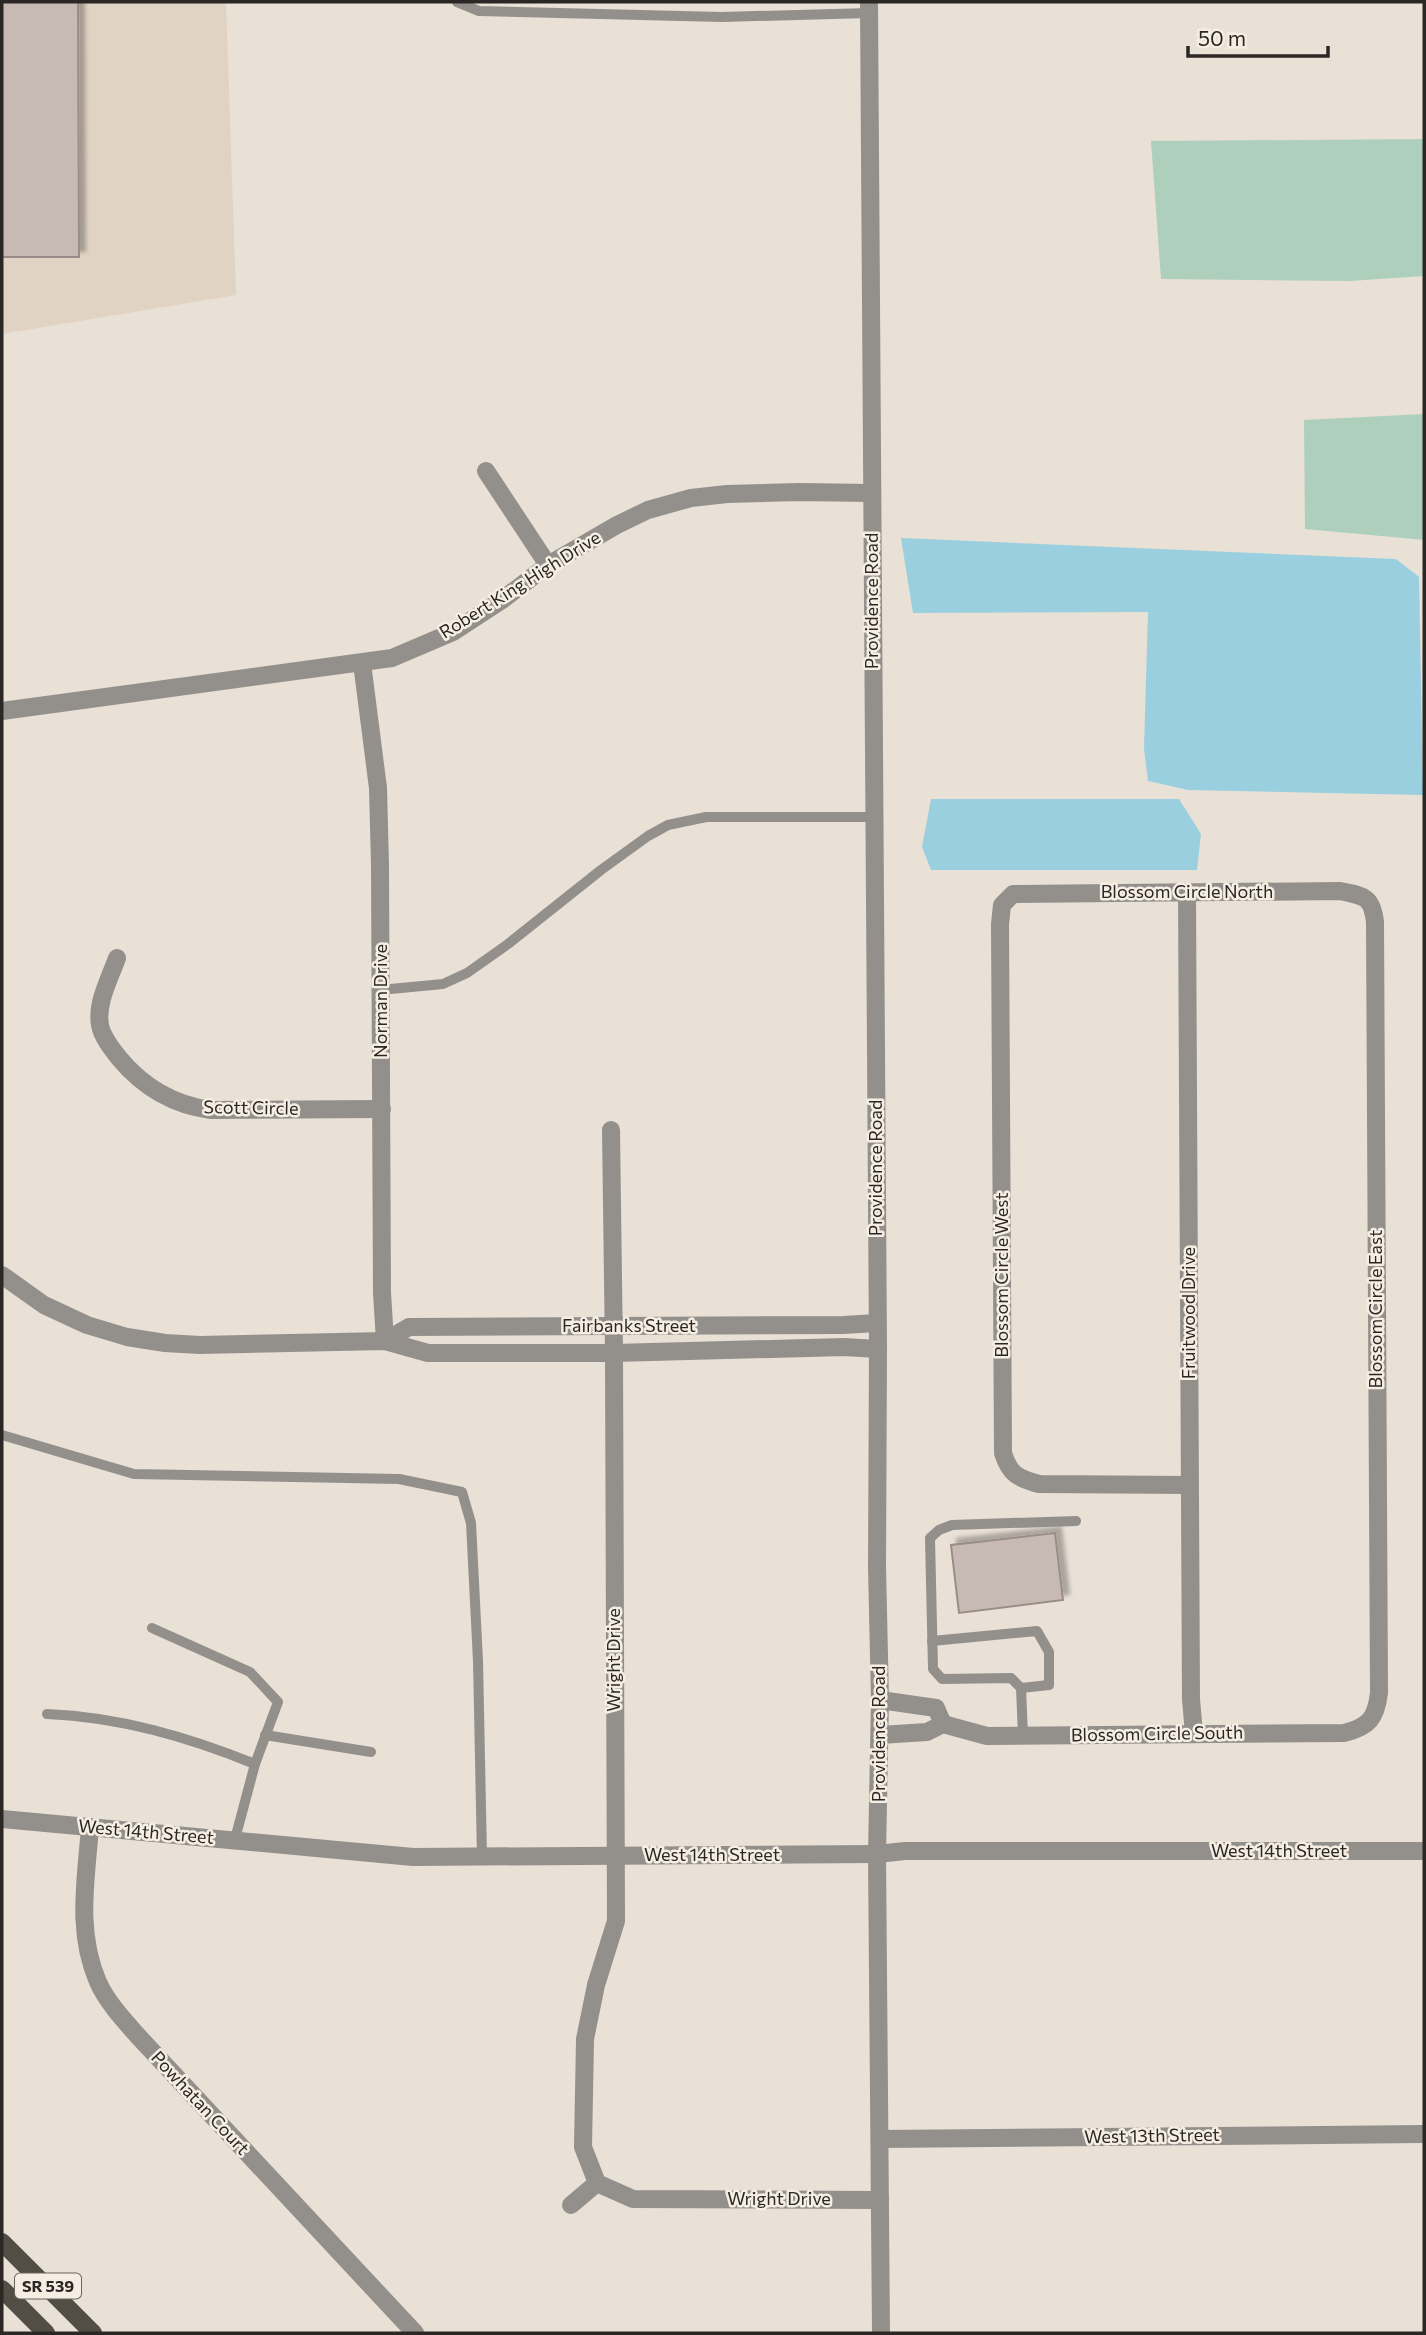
<svg xmlns="http://www.w3.org/2000/svg" width="1426" height="2335" font-family="Commissioner,sans-serif">
<style>
.built{fill:#e1d3c4}
.green{fill:#afcfbd}
.water{fill:#99cfdf}
.building{fill:#c7bab5;stroke:#998d87;stroke-width:2;filter:url(#shadow)}
.lines{fill:none;stroke-linecap:round;stroke-linejoin:round}
.service{stroke:#93908b;stroke-width:10}
.minor{stroke:#93908b;stroke-width:18}
.tertiary{stroke:#93908b;stroke-width:18}
.primary{stroke:#524e46;stroke-width:18}
.labels{text-anchor:middle;stroke-width:5;stroke-linejoin:round;paint-order:stroke}
.shield{fill:#f6eee3;stroke:#68635d;stroke-width:2}
.shield-label{font-size:16px;font-weight:bold;fill:#2b2724}
.street-label{font-size:18px;fill:#2b2724;stroke:#f6eee3}
</style>
<defs>
<filter id="shadow"><feDropShadow dx="6" dy="-6" stdDeviation="2" flood-color="#0004"/></filter>
</defs>
<rect width="100%" height="100%" fill="#e9e0d6"/>
<path class="built" d="M2,2H226L236,295L2,334Z"/>
<g class="green">
<path d="M1424,139V276L1350,281L1161,279L1151,141Z"/>
<path d="M1424,414V540L1305,529L1304,420Z"/>
</g>
<g class="water">
<path d="M901,538L1396,559L1419,577L1423,795L1188,790L1148,781L1144,749L1148,612L913,613Z"/>
<path d="M931,799H1179L1201,834L1197,870H931L922,847Z"/>
</g>
<g class="building">
<path d="M2,2H78L79,257H2Z"/>
<path d="M1055,1533L1063,1600L959,1613L951,1545Z"/>
</g>
<g class="lines">
<g class="service">
<path d="M457,2L479,11L722,17L869,13"/>
<path d="M380,990L443,984L467,973L508,944L601,870L648,836L668,825L706,817H873"/>
<path d="M2,1435L134,1474L399,1479L462,1492L471,1523L478,1661L482,1857"/>
<path d="M152,1628L250,1672L278,1702L255,1764L235,1839"/>
<path d="M932,1641L1037,1631L1049,1652V1685L1021,1688"/>
<path d="M47,1714C120,1717 188,1737 255,1764"/>
<path d="M265,1735L371,1752"/>
<path d="M1023,1736L1021,1688L1011,1678L942,1679L933,1669L930,1538L939,1530L952,1525L1076,1521"/>
</g>
<g class="minor">
<path d="M486,471L548,565"/>
<path d="M362,663L378,788L380,865L382,1293L385,1341"/>
<path d="M2,711L392,658L453,632L502,600L548,565L617,525L648,510L691,498L727,494L799,492L871,493"/>
<path d="M1187,892L1191,1699L1194,1734"/>
<path d="M117,958C110,978 96,1003 100,1025C102,1037 112,1049 119,1058C143,1087 173,1105 211,1110L382,1109"/>
<path d="M611,1130L614,1353L616,1921L596,1985L585,2039L583,2147L597,2183L633,2199L880,2200"/>
<path d="M2,1275L44,1305L87,1325L127,1337L165,1343L200,1345L385,1341L428,1353H614L844,1347L878,1349"/>
<path d="M385,1341L409,1327L843,1325L877,1323"/>
<path d="M880,1700L936,1708L943,1724"/>
<path d="M880,1735L927,1732L943,1724L987,1736L1344,1733C1369,1727 1376,1718 1379,1693L1375,922C1372,896 1364,896 1340,891L1013,894L1002,905L1000,924L1003,1453C1010,1475 1018,1478 1039,1484L1190,1485"/>
<path d="M90,1827C86,1881 76,1931 98,1982C107,2002 123,2019 137,2035L415,2333"/>
<path d="M877,1854L905,1851H1424"/>
<path d="M880,2139L1424,2134"/>
<path d="M571,2205L597,2183"/>
</g>
<g class="tertiary">
<path d="M869,2L878,1349L877,1567L880,1700L877,1854L881,2333"/>
<path d="M2,1819L413,1857L877,1854"/>
</g>
<g class="primary">
<path d="M2,2242L93,2333"/>
<path d="M2,2289L46,2333"/>
</g>
</g>
<g class="labels">
<rect class="shield" x="15" y="2273.5" width="66" height="25" rx="5"/>
<g class="shield-label">
<text x="48" y="2292">SR 539</text>
</g>
<g class="street-label">
<text transform="translate(520 585) rotate(-32)" y="6">Robert King High Drive</text>
<text transform="translate(872 601) rotate(-90)" y="6">Providence Road</text>
<text x="1187" y="898">Blossom Circle North</text>
<text transform="translate(381 1001) rotate(-90)" y="6">Norman Drive</text>
<text transform="translate(251 1108) rotate(1)" y="6">Scott Circle</text>
<text transform="translate(876 1168) rotate(-90)" y="6">Providence Road</text>
<text transform="translate(1002 1275) rotate(-90)" y="6">Blossom Circle West</text>
<text transform="translate(1376 1309) rotate(-90)" y="6">Blossom Circle East</text>
<text transform="translate(1189 1313) rotate(-90)" y="6">Fruitwood Drive</text>
<text x="629" y="1332">Fairbanks Street</text>
<text transform="translate(614 1660) rotate(-90)" y="6">Wright Drive</text>
<text transform="translate(879 1734) rotate(-90)" y="6">Providence Road</text>
<text transform="translate(1157 1734) rotate(-1)" y="6">Blossom Circle South</text>
<text transform="translate(146 1832) rotate(5)" y="6">West 14th Street</text>
<text x="1279" y="1857">West 14th Street</text>
<text x="712" y="1861">West 14th Street</text>
<text transform="translate(200 2103) rotate(47)" y="6">Powhatan Court</text>
<text transform="translate(1152 2136) rotate(-1)" y="6">West 13th Street</text>
<text x="779" y="2205">Wright Drive</text>
</g>
</g>
<rect width="1426" height="2335" fill="none" stroke="#2b2724" stroke-width="7"/>
<path d="M1188 46v10h140v-10" fill="none" stroke="#2b2724" stroke-width="3.5"/>
<text x="1198" y="46" font-size="21" fill="#2b2724" stroke="#f6eee3" stroke-width="5" paint-order="stroke">50 m</text>
</svg>
